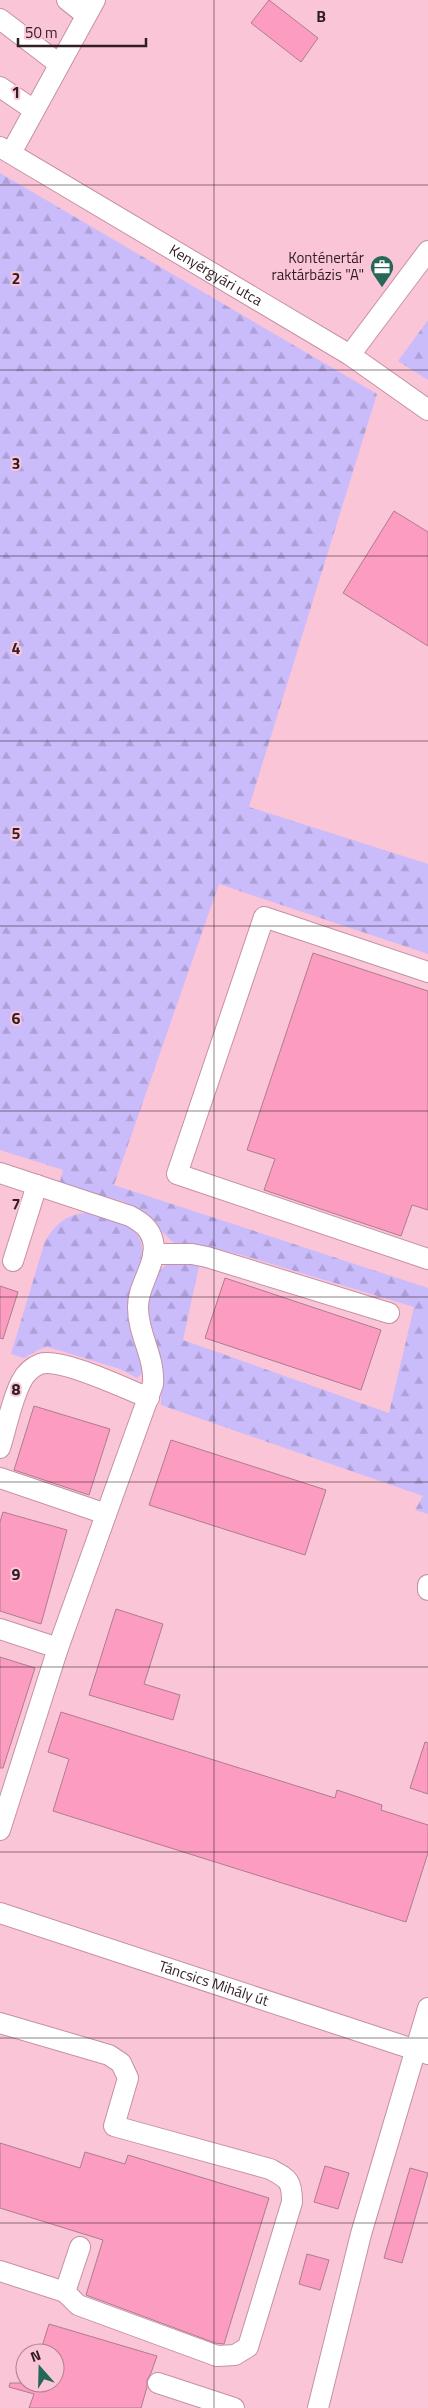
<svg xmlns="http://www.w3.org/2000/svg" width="428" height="2408" font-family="'Titillium Web',sans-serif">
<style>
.forest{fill:url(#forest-firs)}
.building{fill:#fc9cc1;stroke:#ad7c8e}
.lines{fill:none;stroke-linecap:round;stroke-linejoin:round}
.minor-casing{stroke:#c491a4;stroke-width:22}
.minor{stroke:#fff;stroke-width:20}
.grid{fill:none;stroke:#311d24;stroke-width:1;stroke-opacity:0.55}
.labels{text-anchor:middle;stroke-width:4;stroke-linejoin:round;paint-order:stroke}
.poi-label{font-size:15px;fill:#311d24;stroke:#fbc5d8;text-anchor:end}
.street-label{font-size:15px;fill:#311d24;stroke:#fbc5d8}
.grid-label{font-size:16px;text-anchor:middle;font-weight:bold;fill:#311d24;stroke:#fbc5d8;stroke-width:4;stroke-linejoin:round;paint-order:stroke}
</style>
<defs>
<pattern id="forest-firs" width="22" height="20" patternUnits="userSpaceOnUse" patternTransform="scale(1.25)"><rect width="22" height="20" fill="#cabbfb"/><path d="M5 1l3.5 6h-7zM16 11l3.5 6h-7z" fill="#aea0d7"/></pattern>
</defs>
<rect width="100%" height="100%" fill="#fbc5d8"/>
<g class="forest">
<path d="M0,173L377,394L249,807L428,864V954L219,884L114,1185L428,1288V1514L415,1510L423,1496L161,1405C161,1393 162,1381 160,1370C156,1338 138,1312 154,1280C165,1258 177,1261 199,1266L183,1340L389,1413L414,1307L245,1256L209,1247L174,1243L137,1209L122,1201L59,1185L63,1170L0,1150Z"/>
<path d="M428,320V380L398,361Z"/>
<path d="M86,1213C101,1213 113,1217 126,1225C157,1244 134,1268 131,1294C129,1308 141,1354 144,1371L137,1378L120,1369L48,1347L40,1349L24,1358L11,1354L45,1241C56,1224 65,1215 86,1213Z"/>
</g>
<g class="building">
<path d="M269,0L318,38L301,62L251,23Z"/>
<path d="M394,511L428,532V646L343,593Z"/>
<path d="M313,953L428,991V1210L412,1205L401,1236L264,1190L275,1159L247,1150Z"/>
<path d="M225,1278L381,1330L361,1390L205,1338Z"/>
<path d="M0,1286L18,1292L3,1339L0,1338Z"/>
<path d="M34,1406L110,1429L89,1495L14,1470Z"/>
<path d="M171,1440L326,1490L305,1555L149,1505Z"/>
<path d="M3,1512L67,1530L41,1624L0,1611V1522Z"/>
<path d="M116,1609L163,1624L144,1684L180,1695L173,1720L89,1695Z"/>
<path d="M0,1657L35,1668L3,1768H0Z"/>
<path d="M61,1712L335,1798L337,1790L382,1805L381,1810L428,1825V1853L406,1922L53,1811L69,1759L48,1752Z"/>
<path d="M425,1742L428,1743V1794L410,1788Z"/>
<path d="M0,2143L80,2168L85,2152L125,2164L128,2155L269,2198L224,2344L215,2343L86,2295L103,2240L0,2208Z"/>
<path d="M325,2166L349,2173L338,2209L314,2202Z"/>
<path d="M410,2168L428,2173L402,2263L384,2258Z"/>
<path d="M307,2254L329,2260L320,2290L299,2284Z"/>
<path d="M49,2324L157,2356L151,2373L147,2380V2387L141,2408H29L34,2394L9,2387L10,2383H55V2353H40Z"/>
</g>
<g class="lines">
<g class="minor-casing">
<g id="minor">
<path d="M67,0L86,15"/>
<path d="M0,19L59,64"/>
<path d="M0,87L34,110"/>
<path id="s1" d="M0,147L350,355L428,410"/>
<path d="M11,153L95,0"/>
<path d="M350,355L428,251"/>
<path d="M428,972L264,917L177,1174L428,1259"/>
<path d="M0,1173L130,1216C141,1222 150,1228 153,1241C158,1264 137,1285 138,1308C138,1335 155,1356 153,1384L58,1648"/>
<path d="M153,1254H192L207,1257L389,1313"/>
<path d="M13,1261L37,1185"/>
<path d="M0,1448C7,1426 11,1402 21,1382C25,1374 32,1367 40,1364C61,1357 126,1389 149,1398"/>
<path d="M0,1478L106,1514"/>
<path d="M428,1585V1590"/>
<path d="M0,1629L58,1648L0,1830"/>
<path id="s2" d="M0,1913L428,2054"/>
<path d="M0,2023L109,2055L121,2063L128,2078L114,2126L270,2169C288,2179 292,2180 292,2202L248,2347L235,2355L217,2356L78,2305L65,2292"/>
<path d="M0,2271L65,2292L80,2247"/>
<path d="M158,2383L234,2408"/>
<path d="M318,2408L361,2234L428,2008"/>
</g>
</g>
<use href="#minor" class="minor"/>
</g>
<path class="grid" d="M214,0V2408M0,185H428M0,370H428M0,556H428M0,741H428M0,926H428M0,1111H428M0,1297H428M0,1482H428M0,1667H428M0,1852H428M0,2038H428M0,2223H428"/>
<defs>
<g id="office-pin" transform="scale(1.25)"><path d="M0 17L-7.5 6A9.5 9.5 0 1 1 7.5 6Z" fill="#256858" stroke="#fbc5d8"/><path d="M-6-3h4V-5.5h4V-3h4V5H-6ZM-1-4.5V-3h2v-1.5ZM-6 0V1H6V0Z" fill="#fff"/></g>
</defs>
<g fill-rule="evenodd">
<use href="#office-pin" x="382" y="267"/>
</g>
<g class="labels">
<g class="poi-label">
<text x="364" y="263">Konténertár<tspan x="364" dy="17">raktárbázis "A"</tspan></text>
</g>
<g class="street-label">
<text dy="5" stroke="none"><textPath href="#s1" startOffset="251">Kenyérgyári utca</textPath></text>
<text dy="5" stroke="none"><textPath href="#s2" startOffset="225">Táncsics Mihály út</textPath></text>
</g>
</g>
<g class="grid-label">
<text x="321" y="22">B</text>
<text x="16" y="98">1</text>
<text x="16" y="284">2</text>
<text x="16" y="469">3</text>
<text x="16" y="654">4</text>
<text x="16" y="839">5</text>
<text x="16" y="1024">6</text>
<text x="16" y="1210">7</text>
<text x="16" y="1395">8</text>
<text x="16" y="1580">9</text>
</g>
<g transform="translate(40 2368) rotate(340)"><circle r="24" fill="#fbc5d8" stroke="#aa8290"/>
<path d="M0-4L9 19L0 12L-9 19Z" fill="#256858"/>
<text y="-8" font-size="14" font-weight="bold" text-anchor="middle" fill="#311d24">N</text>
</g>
<path d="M18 38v8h128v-8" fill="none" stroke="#311d24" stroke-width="2.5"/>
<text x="25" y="38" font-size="15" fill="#311d24" stroke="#fbc5d8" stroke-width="4" paint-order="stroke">50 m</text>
</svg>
